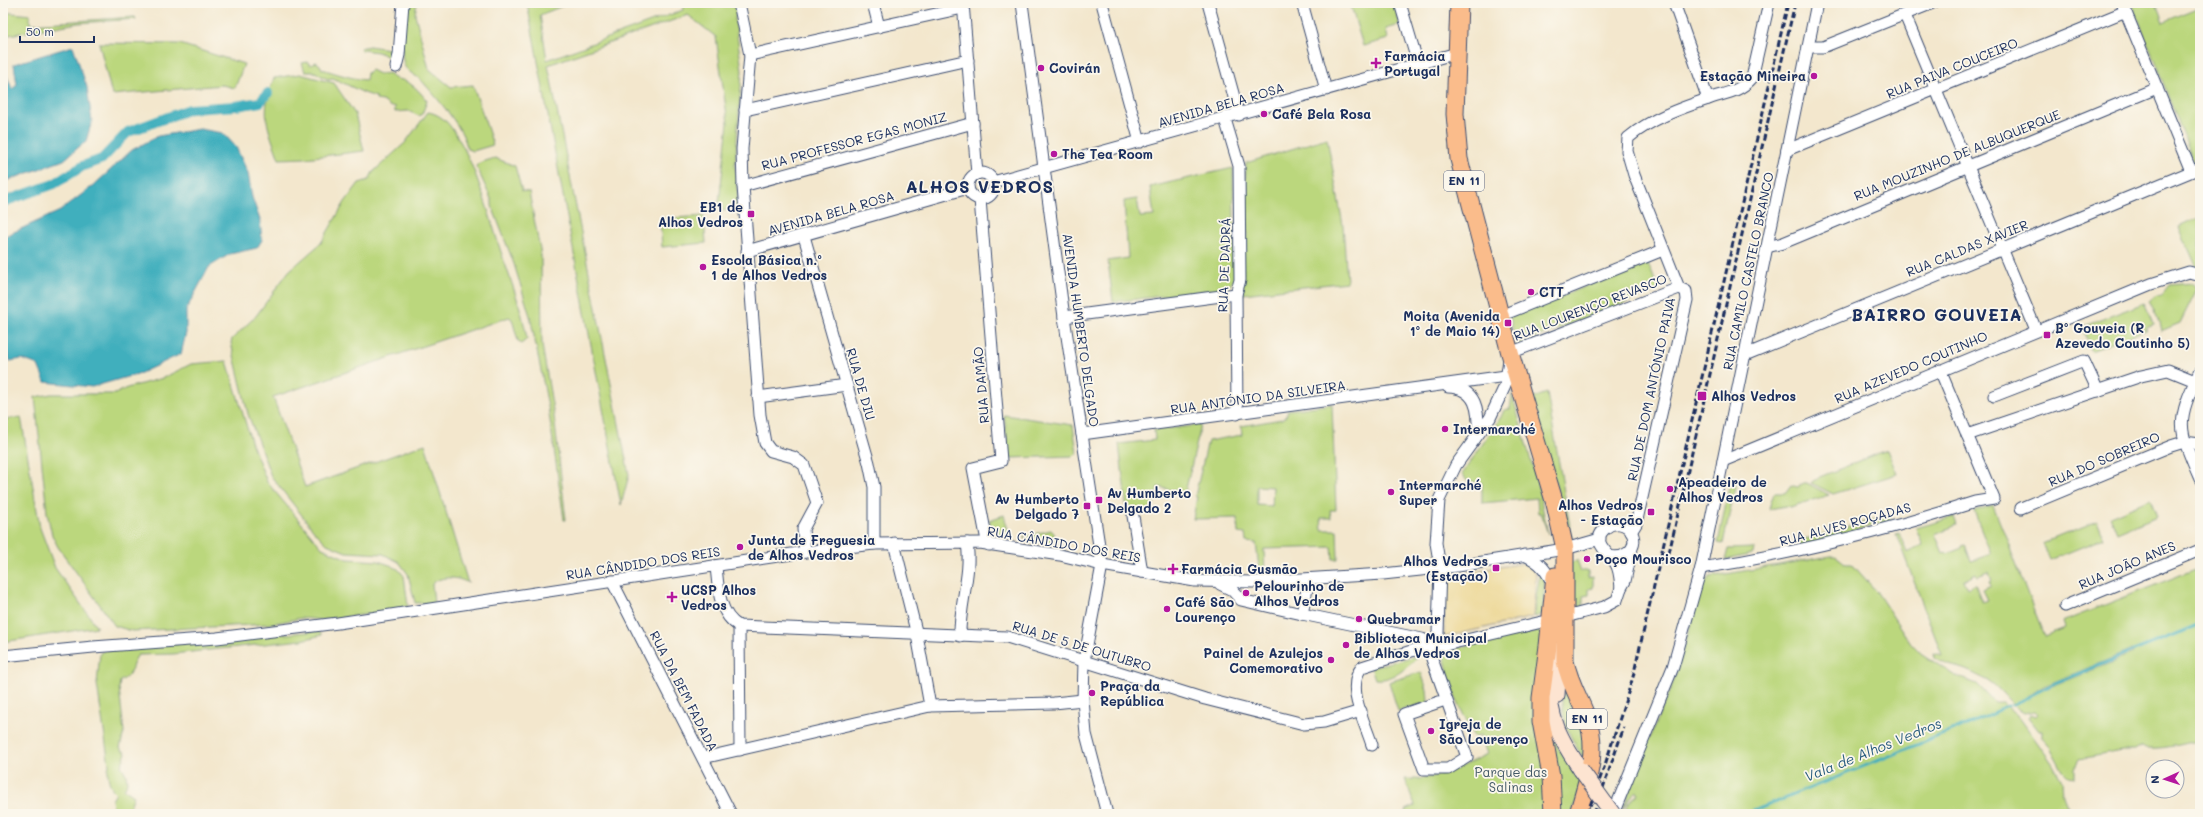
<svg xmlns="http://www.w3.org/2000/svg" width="2203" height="817" font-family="Mali,sans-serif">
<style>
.green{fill:#bbd77d;stroke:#6b836e;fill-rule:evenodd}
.sand{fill:#eeda9e;stroke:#84847e}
.water{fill:#41afbd;stroke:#2e6f8e}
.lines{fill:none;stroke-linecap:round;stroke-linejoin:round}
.stream{stroke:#41afbd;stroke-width:3}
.canal{stroke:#41afbd;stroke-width:10}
.minor-casing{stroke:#3b4b6f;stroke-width:13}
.secondary-casing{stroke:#3b4b6f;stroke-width:17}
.primary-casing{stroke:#3b4b6f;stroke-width:19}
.minor{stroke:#fff;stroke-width:11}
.secondary{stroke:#fde4d1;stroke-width:15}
.primary{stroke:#fabc8b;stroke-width:17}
.rail{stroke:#1b2f5e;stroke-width:3;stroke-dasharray:6 3;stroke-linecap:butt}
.secondary-bridge-casing{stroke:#3b4b6f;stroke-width:17;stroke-linecap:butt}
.secondary-bridge{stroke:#fde4d1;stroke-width:15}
.poi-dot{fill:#b5179e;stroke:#fbf7ec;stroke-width:1.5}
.labels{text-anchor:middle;stroke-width:3.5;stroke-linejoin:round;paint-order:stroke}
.shield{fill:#fbf7ec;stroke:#5e6b89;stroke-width:1}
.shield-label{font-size:12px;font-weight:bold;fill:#1b2f5e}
.poi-label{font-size:13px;font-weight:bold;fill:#1b2f5e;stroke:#fbf7ec;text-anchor:start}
.street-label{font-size:13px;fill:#1b2f5e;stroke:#fbf7ec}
.park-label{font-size:13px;fill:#435966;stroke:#fbf7ec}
.water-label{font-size:14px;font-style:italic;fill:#285c7f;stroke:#fbf7ec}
.district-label{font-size:17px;font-weight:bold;letter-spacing:1px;fill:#1b2f5e;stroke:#fbf7ec}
</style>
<rect width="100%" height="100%" fill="#fbf7ec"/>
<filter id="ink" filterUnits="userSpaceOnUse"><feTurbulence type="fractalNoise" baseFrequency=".025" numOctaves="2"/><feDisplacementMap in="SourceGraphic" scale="8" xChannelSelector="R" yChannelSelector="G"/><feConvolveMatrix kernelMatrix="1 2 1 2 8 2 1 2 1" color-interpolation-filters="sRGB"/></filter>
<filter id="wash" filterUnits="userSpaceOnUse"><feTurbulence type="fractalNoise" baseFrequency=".012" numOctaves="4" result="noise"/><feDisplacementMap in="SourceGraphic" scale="16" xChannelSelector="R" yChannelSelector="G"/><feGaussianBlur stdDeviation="0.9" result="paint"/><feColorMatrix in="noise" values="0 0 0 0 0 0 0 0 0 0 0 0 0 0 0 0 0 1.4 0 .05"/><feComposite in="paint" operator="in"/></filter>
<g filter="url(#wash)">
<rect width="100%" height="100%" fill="#f3e7cd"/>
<g class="green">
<path d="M406,3H417L415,14L429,69L451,87L473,85L493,145L473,151L467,149C466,130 435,96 422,81C417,76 407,72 404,65C399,50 405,19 406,3Z"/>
<path d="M527,3H570L540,15L547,60L683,10L685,3H733L736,13L735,19L742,71L735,166L739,209L718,211L728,123L716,37L688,15L548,65L629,475L621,505Z"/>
<path d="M1361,3H1394L1400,25L1386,29L1388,39L1363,46L1351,6Z"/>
<path d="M2132,3H2156L2163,22L2200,7V159L2194,162Z"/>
<path d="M3,12L30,15V24L135,17L136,19L78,23L3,36Z"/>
<path d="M396,40V55L391,58L378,52L361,50L360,48L369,46L389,49L392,42Z"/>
<path d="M99,43L180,44L244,64L235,88L222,85L112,95Z"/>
<path d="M307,62L311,65L316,62L320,65L322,69C335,73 353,79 366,80L367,73L371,70L379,74L390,73C394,81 398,78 405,81C413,84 422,94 427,101L422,114L419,116L408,111L395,112V106L391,107L383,101L376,100V97L364,93L333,78L327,79L315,72H305L302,63Z"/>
<path d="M300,74L334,83L355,114L364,151L305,158L279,159C267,126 260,113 274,78Z"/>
<path d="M428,112C436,113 445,119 450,126C473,155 489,214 500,249C510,279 522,308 527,339L521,344L518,341L512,319L509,317L273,397L305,487L425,444L468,583C458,577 441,575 432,584L434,603H415L408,574L399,562L383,554L346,552L327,544L315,532L271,476L248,414L231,343L232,339L256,316L289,271L321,243L345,202L359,183L369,180L373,172L405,143Z"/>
<path d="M1327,138L1343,225L1347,282L1243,294L1242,238L1248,236L1246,229L1243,227L1246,163Z"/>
<path d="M495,158L515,166L522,191L529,192L541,255L542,345L554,416L566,520H564L548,406L530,316L514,264L492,206V201L476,166L479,163Z"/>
<path d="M1233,168L1235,279L1227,288L1113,302L1108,261L1128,258L1124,201L1137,199L1140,217L1154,216L1150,187Z"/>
<path d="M704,216L706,243L662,247L660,219Z"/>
<path d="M2200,217V268H2197L2179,227Z"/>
<path d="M1647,261L1659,290L1516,345L1510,317Z"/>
<path d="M2192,283L2197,289L2180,323L2161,331L2159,322L2149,301L2156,295L2162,294L2169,285Z"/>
<path d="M2144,303L2153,324L2145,327L2146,330L2091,351L2082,327Z"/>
<path d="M227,361L252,444L267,482L322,548L347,559L378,561L390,565L398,569L404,576L408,606L371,614L321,620L302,618L270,624L132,631L115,626L58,547L52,535L47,513L35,397L51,394H115L127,388L163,378L191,364Z"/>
<path d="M1547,393L1573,544L1531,399Z"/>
<path d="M1512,394L1538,486L1548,534L1541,513H1538L1537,498L1482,503V483L1467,481L1462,474L1501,417L1504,410L1510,409Z"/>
<path d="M1332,404L1336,510H1330L1331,518H1321L1322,530H1337L1338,559H1333L1332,547L1264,549L1265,577H1260L1256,543L1246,542L1245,534L1238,533L1237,518L1193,519L1197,497L1195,496L1208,441L1242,435L1241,426L1282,419L1286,416L1288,410ZM1257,486L1273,487L1272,506L1257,505Z"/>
<path d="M1004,415L1073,425L1077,453L1074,456L1009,458Z"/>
<path d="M21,417L40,528L55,568L97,627L3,642V420Z"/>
<path d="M1201,425L1185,493L1158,487L1152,511L1133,516L1127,511L1119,444L1155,440L1154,430Z"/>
<path d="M1887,450L1897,474L1833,494L1811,483L1817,478Z"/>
<path d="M1731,477L1737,478L1723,544L1718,543Z"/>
<path d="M1807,483L1829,495L1790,507L1786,506L1769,509L1774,493H1785L1791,485L1797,487Z"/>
<path d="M2150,499L2157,516L2117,533L2110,516Z"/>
<path d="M1993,505L2044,636L2064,628L2062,622L2198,568L2200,564V740C2184,744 2158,751 2141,747L2135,751H2122L2080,759L2075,768V777L2068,776L2063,771L2049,745L2042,737V731H2039L2029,718L2031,714L2036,716L2038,714L2035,711L2024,713C2011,706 1999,686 1987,680C1982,678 1973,673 1966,670C1955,666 1944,665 1934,658L1933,653L1942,655L1896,534L1899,533L1907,553L1923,546L1916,528L1954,517L1957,525L1935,534L1943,553L1946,552L1947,554L1962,548L1961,546L1965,545L1971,561L1991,554L1974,511ZM1989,572L1992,580L1989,581L1991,586L1982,590L1987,600L1982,602L1975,584L1967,588L1963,580L1976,573L1977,576ZM2132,650L2133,654L2027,696L2044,686Z"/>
<path d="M1004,515L1009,534L1002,535L1003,540L996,539L989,520Z"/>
<path d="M1890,515L1891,520L1800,546L1799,541Z"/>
<path d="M2097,521L2104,538L2050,560L2043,543Z"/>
<path d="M1051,530L1054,533L1056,548L1049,544L1023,537Z"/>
<path d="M1754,548L1753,554L1725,560L1728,549Z"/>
<path d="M1831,556H1836L1846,564H1852L1876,591L1911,644L1919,652L1955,676L1977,684L1995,703H2002L2019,717L2052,763L2062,781L2063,795L2067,805L2074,814H1624L1629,802L1638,794L1637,791L1629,799L1622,811L1644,751L1674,680L1704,580L1707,581L1709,577Z"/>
<path d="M1577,560L1581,571H1588V578L1593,577V588L1589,589V595L1583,596V608L1574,611V587L1569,563Z"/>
<path d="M1540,572L1545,575L1543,614L1535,617L1534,609Z"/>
<path d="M319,631L322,635L302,640L173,654L138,655C130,665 134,675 120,681L119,688L124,732L120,748L126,753L121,766C126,773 130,781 124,789L134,796L127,814H114L112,800L116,793C109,788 106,772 109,765L97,684L100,653L105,650Z"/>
<path d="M1538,631L1542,634L1550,814H1407L1406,810L1415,806L1405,779C1435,781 1460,767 1487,754L1480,735L1474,737L1452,690L1443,651Z"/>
<path d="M1416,656V659C1404,670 1392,681 1375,679L1371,667Z"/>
<path d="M1421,672L1427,690L1428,702L1398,711L1389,682Z"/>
<path d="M1566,681L1583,720L1588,764C1571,742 1554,710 1566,681Z"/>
<path d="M1544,712L1558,747L1581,785L1572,814H1558Z"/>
</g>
<path class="sand" d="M1525,563L1531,564L1536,575L1533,617L1444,637L1445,580L1449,575Z"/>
<g class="water">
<path d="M73,46L87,87L92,121L86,141L64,160L3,182V66L12,89L17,85L14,64Z"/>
<path d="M200,129L223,133L236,147L248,173L252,197L260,220L262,240L257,248L230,254L209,267L186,310V333L181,354L141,373L92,387L45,382L38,365L22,359L10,361L3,339V237L60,211L94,185L132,150L158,136Z"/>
</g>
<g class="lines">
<g class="stream">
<path d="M2012,705L2053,684L2200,624"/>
<path d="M1746,814L1971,723L2008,706"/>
</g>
<path class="canal" d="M3,202L54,184L83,166L102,159L128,132L190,109L236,106L260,102L268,93"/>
</g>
</g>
<g filter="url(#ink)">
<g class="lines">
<g class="minor-casing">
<g id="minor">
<path d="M739,3L750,55L742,149L743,186L760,415L765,443L771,451L793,457L804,465L817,503L803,529L805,552"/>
<path d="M873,3L879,27"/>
<path d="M963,3L977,174"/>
<path d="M1022,3L1064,317L1102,565L1084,661L1083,700L1086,734L1107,814"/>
<path d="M1102,3L1140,142"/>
<path d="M1208,3L1239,115"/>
<path d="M1302,3L1326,90"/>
<path d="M1400,3L1418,64"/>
<path d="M1674,3L1708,99"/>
<path d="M2122,3L2191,171"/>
<path d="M1905,15L2036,330"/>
<path d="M1808,47H1823L1933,3"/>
<path d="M750,55L963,8"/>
<path d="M396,67L399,55L403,3"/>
<path d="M745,110L968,60"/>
<path d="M1225,119L1239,166L1240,280L1236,294L1237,414"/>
<path d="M1787,150L2126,11"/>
<circle cx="981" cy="186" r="13"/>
<path d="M993,182L1457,53"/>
<path d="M743,186L973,123"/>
<path d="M980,199L1001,461L973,468L986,536L989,545"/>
<path d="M804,236L869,463L874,487V544"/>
<path d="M1767,247L1783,243L2157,88"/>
<path d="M747,251L968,188"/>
<path d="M1500,316L1663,250"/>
<path d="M1064,317L1236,294"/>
<path d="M1745,355L2200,168"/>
<path d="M2200,371C2175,423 2178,428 2200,479"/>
<path d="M1448,387C1477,388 1479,411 1478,434"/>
<path d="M1994,396L2084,361L2098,391"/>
<path d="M758,397L847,385"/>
<path d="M1082,434L1506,376"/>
<path d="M1967,435L2141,376L2168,370L2200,383"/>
<path d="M1723,461L2151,284L2189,272L2200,275"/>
<path d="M2021,508L2171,446L2184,442L2200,444"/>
<path d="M1133,516L1142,572"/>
<path d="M1631,532L1636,524L1687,300L1686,291L1679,288L1634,175L1627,151L1628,138C1650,119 1681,108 1708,99C1725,93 1740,92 1752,78L1769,3"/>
<path d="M894,543L917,635L930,706"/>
<path d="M1524,555C1541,562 1547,571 1554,587"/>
<path d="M1607,555C1621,561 1640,550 1632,533C1630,529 1625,525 1620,524C1615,523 1610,524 1606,528C1589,541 1609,553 1616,564C1620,571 1620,580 1621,588L1625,581L1632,548"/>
<path d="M716,566C718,587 719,615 739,626L1007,637L1205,699L1304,724L1324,722L1361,711"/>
<path d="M1701,568C1794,554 1885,531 1975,502L1994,499L1940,370"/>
<path d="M612,581L731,814"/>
<path d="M1220,584L1232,590L1241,600L1302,614L1309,579"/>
<path d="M2065,606L2200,550"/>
<path d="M1302,614L1422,639L1433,644"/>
<path d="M1573,615L1604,607L1617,600L1621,588"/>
<path d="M739,626L740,750"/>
<path d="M960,636C959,604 972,574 967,543"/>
<path d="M3,656L93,647L217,638L338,623L805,552L874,544L980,543L1060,555L1102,565L1195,581L1254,582L1383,574L1458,566L1565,549L1600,539"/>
<path d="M1445,700L1404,714L1424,769H1448L1467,757L1432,659L1433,644L1438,633L1440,567L1436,543L1439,500L1456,465L1490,418L1505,386L1510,353L1679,288"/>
<path d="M1372,745C1365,722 1345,687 1362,667L1433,644L1445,645L1542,622"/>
<path d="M703,758L930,706L1054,703L1083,700"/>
<path d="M1613,814L1673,667L1701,568L1817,3"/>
</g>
</g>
<g class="secondary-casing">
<g id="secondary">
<path d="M1549,681C1549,719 1560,739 1581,770"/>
<path d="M1557,695L1560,649"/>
</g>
</g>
<g class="primary-casing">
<g id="primary">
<path d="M1459,3L1455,114L1459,159L1510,353L1555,504L1565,549V661C1569,682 1580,699 1587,718C1599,751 1587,782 1578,814"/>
<path d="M1553,814L1551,776L1541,721V698L1548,646L1555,576"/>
</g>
</g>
<use href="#minor" class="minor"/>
<use href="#secondary" class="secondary"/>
<use href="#primary" class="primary"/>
<g class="rail">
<path d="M1669,553L1795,3"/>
<path d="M1587,814L1605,765L1633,677L1788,3"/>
<path d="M1594,814L1624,727"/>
</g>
<g class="secondary-bridge-casing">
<path id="secondary-bridge" d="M1581,770L1613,814"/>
</g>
<use href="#secondary-bridge" class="secondary-bridge"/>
</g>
</g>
<g class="poi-dot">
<path d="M1374 57h4v4h4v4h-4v4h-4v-4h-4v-4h4z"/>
<circle cx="1041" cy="68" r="4"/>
<circle cx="1814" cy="76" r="4"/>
<circle cx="1264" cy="114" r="4"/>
<circle cx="1054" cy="154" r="4"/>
<rect x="747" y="210" width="8" height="8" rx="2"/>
<circle cx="703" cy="267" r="4"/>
<circle cx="1531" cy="292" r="4"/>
<rect x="1504" y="319" width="8" height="8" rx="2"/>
<rect x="2043" y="331" width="8" height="8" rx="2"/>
<rect x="1697" y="391" width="10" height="10" rx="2"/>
<circle cx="1445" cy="429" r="4"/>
<circle cx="1670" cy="489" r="4"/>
<circle cx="1391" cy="492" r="4"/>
<rect x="1095" y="496" width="8" height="8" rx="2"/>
<rect x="1083" y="502" width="8" height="8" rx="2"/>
<rect x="1647" y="508" width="8" height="8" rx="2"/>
<circle cx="740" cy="547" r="4"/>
<circle cx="1587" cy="559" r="4"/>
<rect x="1492" y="564" width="8" height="8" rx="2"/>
<path d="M1171 563h4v4h4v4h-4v4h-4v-4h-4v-4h4z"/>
<circle cx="1246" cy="593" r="4"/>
<path d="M670 591h4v4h4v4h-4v4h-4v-4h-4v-4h4z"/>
<circle cx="1167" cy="609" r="4"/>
<circle cx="1359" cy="619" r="4"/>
<circle cx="1346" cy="645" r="4"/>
<circle cx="1331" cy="660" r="4"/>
<circle cx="1092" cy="693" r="4"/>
<circle cx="1431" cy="731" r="4"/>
</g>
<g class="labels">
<g class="shield">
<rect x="1444" y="171" width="40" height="20" rx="3"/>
<rect x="1567" y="709" width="40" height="20" rx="3"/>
</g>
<g class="shield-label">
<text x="1464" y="185">EN 11</text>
<text x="1587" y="723">EN 11</text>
</g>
<g class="poi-label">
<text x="1384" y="61">Farmácia<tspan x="1384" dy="15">Portugal</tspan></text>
<text x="1049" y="73">Covirán</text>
<text x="1806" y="81" text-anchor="end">Estação Mineira</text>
<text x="1272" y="119">Café Bela Rosa</text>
<text x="1062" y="159">The Tea Room</text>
<text x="743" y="212" text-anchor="end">EB1 de<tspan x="743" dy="15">Alhos Vedros</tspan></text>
<text x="711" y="265">Escola Básica n.º<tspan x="711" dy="15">1 de Alhos Vedros</tspan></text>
<text x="1539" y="297">CTT</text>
<text x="1500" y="321" text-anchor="end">Moita (Avenida<tspan x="1500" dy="15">1º de Maio 14)</tspan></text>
<text x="2055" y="333">Bº Gouveia (R<tspan x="2055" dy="15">Azevedo Coutinho 5)</tspan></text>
<text x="1711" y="401">Alhos Vedros</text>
<text x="1453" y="434">Intermarché</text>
<text x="1678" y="487">Apeadeiro de<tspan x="1678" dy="15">Alhos Vedros</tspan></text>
<text x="1399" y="490">Intermarché<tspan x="1399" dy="15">Super</tspan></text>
<text x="1107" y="498">Av Humberto<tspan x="1107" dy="15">Delgado 2</tspan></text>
<text x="1079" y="504" text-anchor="end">Av Humberto<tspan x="1079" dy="15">Delgado 7</tspan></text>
<text x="1643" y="510" text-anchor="end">Alhos Vedros<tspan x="1643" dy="15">- Estação</tspan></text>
<text x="748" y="545">Junta de Freguesia<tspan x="748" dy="15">de Alhos Vedros</tspan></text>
<text x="1595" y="564">Poço Mourisco</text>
<text x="1488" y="566" text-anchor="end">Alhos Vedros<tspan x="1488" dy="15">(Estação)</tspan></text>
<text x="1181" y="574">Farmácia Gusmão</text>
<text x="1254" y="591">Pelourinho de<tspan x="1254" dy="15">Alhos Vedros</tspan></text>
<text x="681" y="595">UCSP Alhos<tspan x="681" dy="15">Vedros</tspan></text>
<text x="1175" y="607">Café São<tspan x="1175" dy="15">Lourenço</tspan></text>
<text x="1367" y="624">Quebramar</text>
<text x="1354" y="643">Biblioteca Municipal<tspan x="1354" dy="15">de Alhos Vedros</tspan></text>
<text x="1323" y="658" text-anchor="end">Painel de Azulejos<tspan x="1323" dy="15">Comemorativo</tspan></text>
<text x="1100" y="691">Praça da<tspan x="1100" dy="15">República</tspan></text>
<text x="1439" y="729">Igreja de<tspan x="1439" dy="15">São Lourenço</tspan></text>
</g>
<g class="street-label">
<text transform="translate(1952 68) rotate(-22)" y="5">RUA PAIVA COUCEIRO</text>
<text transform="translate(1221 105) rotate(-16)" y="5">AVENIDA BELA ROSA</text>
<text transform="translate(854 141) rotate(-15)" y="5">RUA PROFESSOR EGAS MONIZ</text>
<text transform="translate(1957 155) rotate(-22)" y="5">RUA MOUZINHO DE ALBUQUERQUE</text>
<text transform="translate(831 213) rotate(-16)" y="5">AVENIDA BELA ROSA</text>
<text transform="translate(1967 248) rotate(-22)" y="5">RUA CALDAS XAVIER</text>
<text transform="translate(1224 265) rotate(-88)" y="5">RUA DE DADRÁ</text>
<text transform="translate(1748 271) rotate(-78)" y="5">RUA CAMILO CASTELO BRANCO</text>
<text transform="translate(1590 307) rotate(-21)" y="5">RUA LOURENÇO REVASCO</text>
<text transform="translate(1081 330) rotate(82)" y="5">AVENIDA HUMBERTO DELGADO</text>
<text transform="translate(1911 367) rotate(-23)" y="5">RUA AZEVEDO COUTINHO</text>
<text transform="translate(861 384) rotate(74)" y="5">RUA DE DIU</text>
<text transform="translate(981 385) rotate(-95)" y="5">RUA DAMÃO</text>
<text transform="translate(1651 389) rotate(-78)" y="5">RUA DE DOM ANTÓNIO PAIVA</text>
<text transform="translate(1258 397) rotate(-8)" y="5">RUA ANTÓNIO DA SILVEIRA</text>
<text transform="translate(2104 459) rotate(-23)" y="5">RUA DO SOBREIRO</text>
<text transform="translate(1845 524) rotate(-15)" y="5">RUA ALVES ROÇADAS</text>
<text transform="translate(1064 544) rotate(10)" y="5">RUA CÂNDIDO DOS REIS</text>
<text transform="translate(643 563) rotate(-9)" y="5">RUA CÂNDIDO DOS REIS</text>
<text transform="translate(2127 565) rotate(-23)" y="5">RUA JOÃO ANES</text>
<text transform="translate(1082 646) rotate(17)" y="5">RUA DE 5 DE OUTUBRO</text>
<text transform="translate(684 691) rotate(63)" y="5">RUA DA BEM FADADA</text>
</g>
<g class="park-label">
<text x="1511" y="777">Parque das<tspan x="1511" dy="15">Salinas</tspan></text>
</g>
<g class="water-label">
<text transform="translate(1873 750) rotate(-22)" y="5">Vala de Alhos Vedros</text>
</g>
<g class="district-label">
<text x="980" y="193">ALHOS VEDROS</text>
<text x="1937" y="321">BAIRRO GOUVEIA</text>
</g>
</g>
<rect width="2203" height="817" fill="none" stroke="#fbf7ec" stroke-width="16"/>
<g transform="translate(2165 779) rotate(267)"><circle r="19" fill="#fbf7ec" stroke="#a1a7b3"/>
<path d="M0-3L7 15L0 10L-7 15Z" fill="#b5179e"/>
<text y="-6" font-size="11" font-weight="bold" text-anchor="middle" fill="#1b2f5e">N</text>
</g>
<path d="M20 36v6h74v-6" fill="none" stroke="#1b2f5e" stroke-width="2"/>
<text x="26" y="36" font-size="12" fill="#1b2f5e" stroke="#fbf7ec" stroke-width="3" paint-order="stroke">50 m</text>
</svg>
